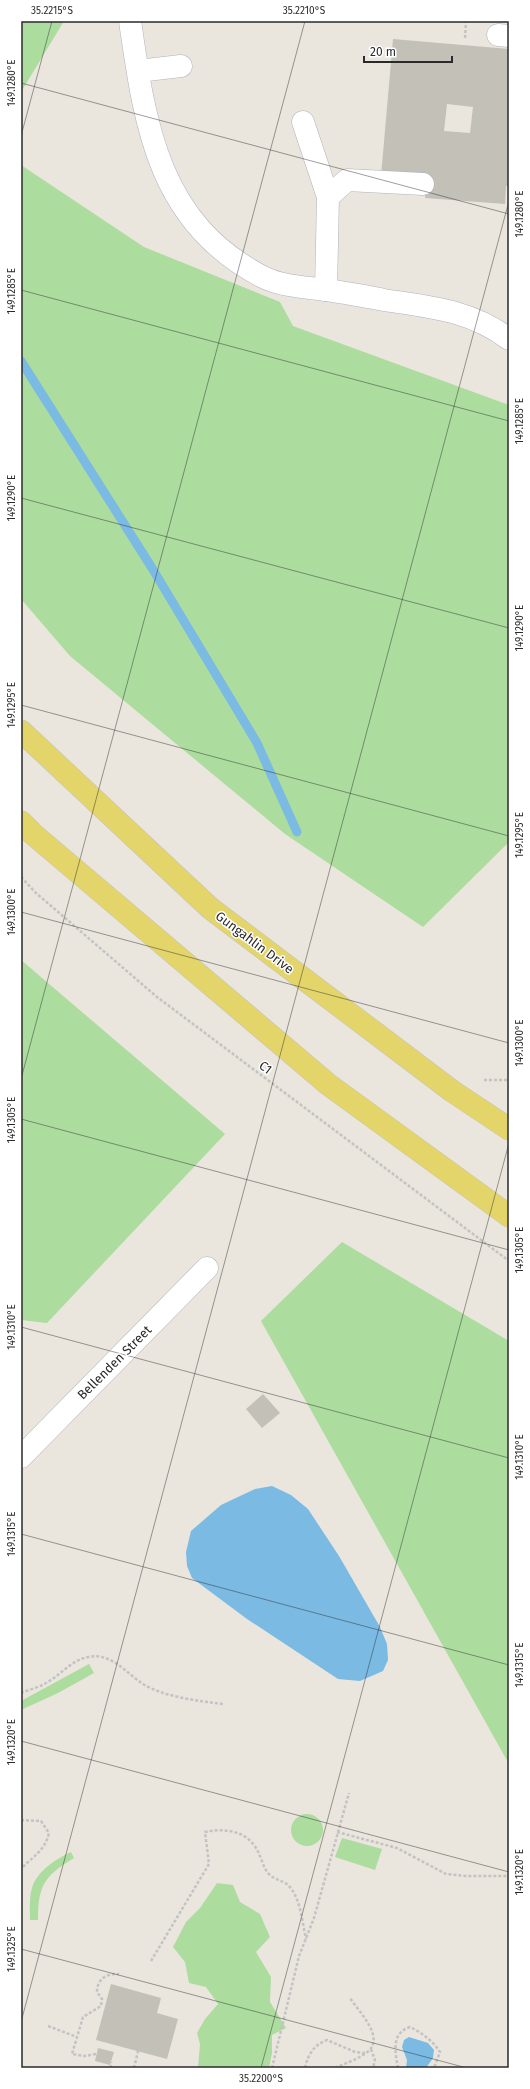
<svg xmlns="http://www.w3.org/2000/svg" width="530" height="2089" font-family="'Fira Sans',sans-serif">
<style>
.green{fill:#acdc9e}
.water{fill:#7abae3}
.lines{fill:none;stroke-linecap:round;stroke-linejoin:round}
.stream{stroke:#7abae3;stroke-width:9}
.building{fill:#c3c0b8;fill-rule:evenodd}
.minor-casing{stroke:#b0b1bc;stroke-width:23}
.major-casing{stroke:#c3c3c3;stroke-width:23}
.path{stroke:#c3c3c3;stroke-width:2.5;stroke-dasharray:3 2;stroke-linecap:butt}
.minor{stroke:#fff;stroke-width:22}
.major{stroke:#e3d569;stroke-width:22}
.ticks{fill:none;stroke:#2a2a2a;stroke-width:1;stroke-opacity:0.45}
.labels{text-anchor:middle;stroke-width:3;stroke-linejoin:round;paint-order:stroke}
.street-label{font-size:13px;fill:#2a2a2a;stroke:#fff}
.neatline{fill:none;stroke:#2a2a2a;stroke-width:1.5}
.ticks-label{font-size:10px;text-anchor:middle;fill:#2a2a2a}
</style>
<rect width="100%" height="100%" fill="#eae6dd"/>
<g class="green">
<path d="M21,21H64L21,92Z"/>
<path d="M21,165L144,247L280,302L293,326L509,405V842L423,927L285,834L70,656L21,599Z"/>
<path d="M21,960L225,1134L47,1323L21,1320Z"/>
<path d="M342,1242L509,1341V1764L261,1321Z"/>
<path d="M89,1664L94,1673L58,1693L21,1710V1701Z"/>
<circle cx="307" cy="1830" r="16"/>
<path d="M342,1838L382,1849L375,1870L335,1857Z"/>
<path d="M71,1852L74,1858C44,1876 38,1886 38,1920H30C30,1910 29,1898 32,1888C37,1871 56,1859 71,1852Z"/>
<path d="M217,1883L233,1885L240,1902L260,1914L270,1937L256,1952L271,1977L270,2002L286,2028L272,2035V2053L269,2068H198L200,2044L197,2033L205,2019L218,2004L206,1987L189,1983L185,1962L173,1947L186,1922L200,1908Z"/>
</g>
<g class="water">
<path d="M272,1486L291,1495L308,1509L339,1556L380,1627L387,1644L388,1660L383,1671L360,1681L338,1679L247,1619L192,1578L187,1566L186,1552L191,1531L221,1505L255,1489Z"/>
<path d="M409,2037L428,2043L434,2050L433,2058L426,2068H406L407,2060L402,2047L404,2040Z"/>
</g>
<g class="lines">
<path class="stream" d="M21,361L152,568L257,743L297,832"/>
</g>
<g class="building">
<path d="M393,39L509,49V186H506L505,204L425,198L427,180L381,176ZM447,104L473,107L470,133L444,131Z"/>
<path d="M263,1394L280,1413L262,1428L246,1409Z"/>
<path d="M111,1984L161,1998L157,2013L178,2019L167,2059L96,2040Z"/>
<path d="M98,2048L114,2052L110,2065L95,2061Z"/>
</g>
<g class="lines">
<g class="minor-casing">
<g id="minor">
<path d="M130,21C145,125 158,223 263,277C283,287 306,287 327,290C346,293 365,296 384,300C430,307 470,310 509,339"/>
<path d="M498,35L509,36"/>
<path d="M138,71L181,66"/>
<path d="M303,122L328,197L326,290"/>
<path d="M328,197L347,180L423,184"/>
<path d="M21,1457L207,1268"/>
</g>
</g>
<g class="major-casing">
<g id="major">
<path d="M21,731L210,908L452,1091L509,1129"/>
<path d="M21,822L33,834L329,1085L509,1216"/>
</g>
</g>
<g class="path">
<path d="M465,38L466,21"/>
<path d="M21,877L36,893L157,997L509,1261"/>
<path d="M484,1080H509"/>
<path d="M21,1693C28,1690 37,1688 44,1684C59,1677 71,1660 88,1657C111,1652 126,1673 143,1684C164,1697 199,1701 223,1704"/>
<path d="M21,1820L41,1821L49,1833C45,1851 32,1857 21,1869"/>
<path d="M337,1832L397,1848L446,1874L466,1876H509"/>
<path d="M151,1961L209,1864L205,1832C223,1828 245,1830 256,1848C261,1856 263,1867 268,1873C275,1881 283,1880 288,1885C301,1898 302,1922 306,1939"/>
<path d="M48,2026L77,2037"/>
<path d="M371,2049L375,2060L373,2068"/>
<path d="M96,2054L85,2056L72,2054L83,2017L101,2006L102,1999L97,1992C97,1979 107,1973 119,1974"/>
<path d="M111,2068V2062"/>
<path d="M134,2068L138,2051"/>
<path d="M272,2068L299,1956L314,1918L349,1793"/>
<path d="M305,2068C308,2054 314,2045 327,2040L355,2052L366,2053"/>
<path d="M335,2068C346,2063 356,2060 366,2053C387,2039 359,2012 350,1998"/>
<path d="M398,2068C395,2052 391,2033 410,2027C422,2033 433,2041 440,2052L434,2068"/>
</g>
<use href="#minor" class="minor"/>
<use href="#major" class="major"/>
</g>
<path class="ticks" d="M21,83L509,214M21,136L52,21M21,290L509,421M21,498L509,628M21,705L509,836M21,912L509,1043M21,1079L305,21M21,1119L509,1250M21,1327L509,1458M21,1534L509,1665M21,1741L509,1872M21,1949L467,2068M21,2022L509,201M261,2068L509,1143"/>
<g class="labels">
<g class="street-label">
<text transform="translate(255 942) rotate(37)" y="5">Gungahlin Drive</text>
<text transform="translate(266 1067) rotate(37)" y="5">C1</text>
<text transform="translate(114 1362) rotate(-45)" y="5">Bellenden Street</text>
</g>
</g>
<rect width="530" height="2089" fill="none" stroke="#ffffff" stroke-width="44"/>
<path d="M364 56v6h88v-6" fill="none" stroke="#2a2a2a" stroke-width="2"/>
<text x="370" y="56" font-size="12" fill="#2a2a2a" stroke="#ffffff" stroke-width="3" paint-order="stroke">20 m</text>
<rect x="22" y="22" width="486" height="2045" class="neatline"/>
<g class="ticks-label">
<text x="52" y="14">35.2215°S</text>
<text x="304" y="14">35.2210°S</text>
<text transform="translate(11 83) rotate(-90)" y="4">149.1280°E</text>
<text transform="translate(519 214) rotate(-90)" y="4">149.1280°E</text>
<text transform="translate(11 291) rotate(-90)" y="4">149.1285°E</text>
<text transform="translate(519 421) rotate(-90)" y="4">149.1285°E</text>
<text transform="translate(11 498) rotate(-90)" y="4">149.1290°E</text>
<text transform="translate(519 628) rotate(-90)" y="4">149.1290°E</text>
<text transform="translate(11 705) rotate(-90)" y="4">149.1295°E</text>
<text transform="translate(519 835) rotate(-90)" y="4">149.1295°E</text>
<text transform="translate(11 912) rotate(-90)" y="4">149.1300°E</text>
<text transform="translate(519 1043) rotate(-90)" y="4">149.1300°E</text>
<text transform="translate(11 1120) rotate(-90)" y="4">149.1305°E</text>
<text transform="translate(519 1250) rotate(-90)" y="4">149.1305°E</text>
<text transform="translate(11 1327) rotate(-90)" y="4">149.1310°E</text>
<text transform="translate(519 1457) rotate(-90)" y="4">149.1310°E</text>
<text transform="translate(11 1534) rotate(-90)" y="4">149.1315°E</text>
<text transform="translate(519 1665) rotate(-90)" y="4">149.1315°E</text>
<text transform="translate(11 1742) rotate(-90)" y="4">149.1320°E</text>
<text transform="translate(519 1872) rotate(-90)" y="4">149.1320°E</text>
<text transform="translate(11 1949) rotate(-90)" y="4">149.1325°E</text>
<text x="261" y="2082">35.2200°S</text>
</g>
</svg>
